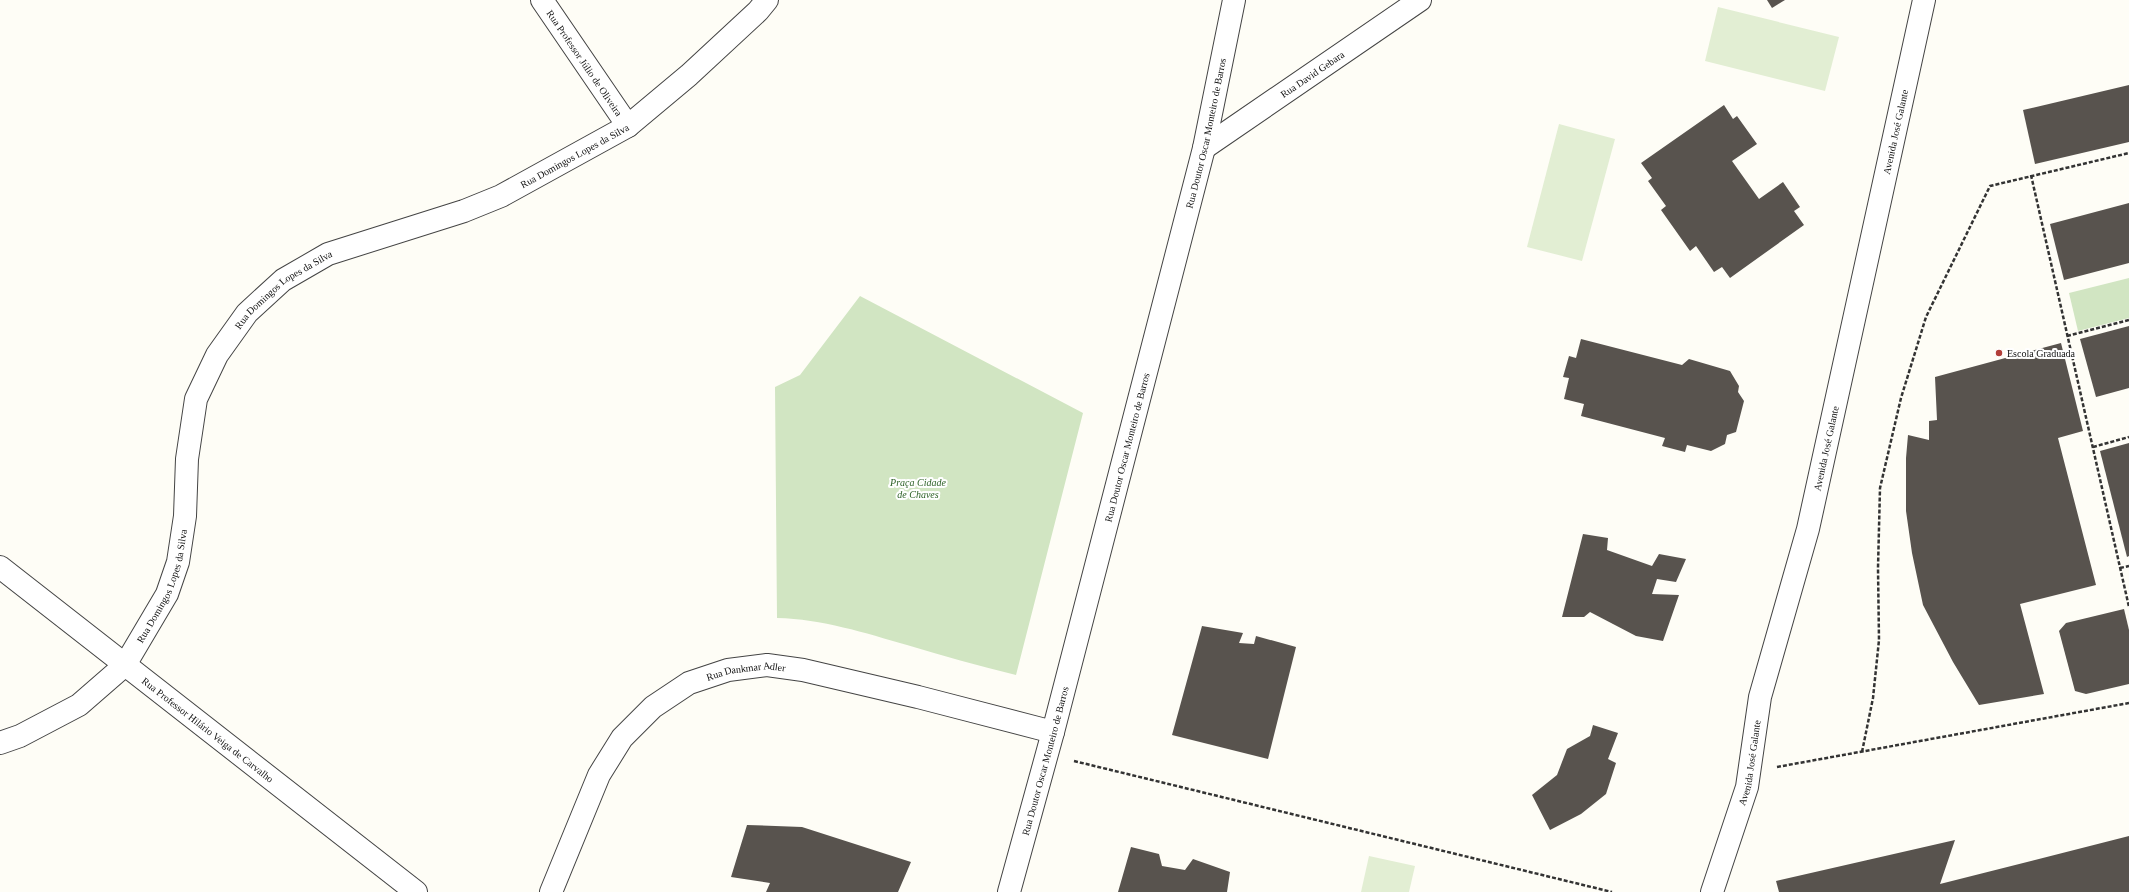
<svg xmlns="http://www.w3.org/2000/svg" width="2129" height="892" font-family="'Times New Roman',serif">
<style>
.green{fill:#d1e5c2}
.pitch{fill:#e2eed3}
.building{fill:#58534e}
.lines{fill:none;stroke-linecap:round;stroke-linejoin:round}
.minor-casing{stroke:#444;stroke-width:24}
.path{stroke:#333;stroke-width:2.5;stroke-dasharray:4 2;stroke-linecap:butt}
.minor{stroke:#fff;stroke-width:22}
.poi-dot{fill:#b13e38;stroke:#fff;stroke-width:1.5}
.labels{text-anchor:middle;stroke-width:4;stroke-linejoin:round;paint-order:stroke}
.street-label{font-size:10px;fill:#111;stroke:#fff}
.poi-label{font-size:10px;fill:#111;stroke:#fff;text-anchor:start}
.park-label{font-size:10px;font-style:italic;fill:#2e6228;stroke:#fff}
</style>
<rect width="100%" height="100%" fill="#fefdf6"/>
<g class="green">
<path d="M2129,278V318L2078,331L2069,293Z"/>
<path d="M860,296L1083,413L1016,675C979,666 943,656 907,645C865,633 822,619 777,618L775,387L800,375Z"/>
</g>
<g class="pitch">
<path d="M1718,7L1839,37L1825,91L1705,61Z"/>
<path d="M1559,124L1615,139L1582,261L1527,247Z"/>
<path d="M1369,856L1415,866L1409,892H1361Z"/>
</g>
<g class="building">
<path d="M1767,0H1785L1772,8Z"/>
<path d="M2129,85V142L2035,164L2023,110Z"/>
<path d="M1724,105L1733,119L1737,116L1757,144L1732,161L1759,199L1783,182L1800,207L1794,211L1804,225L1730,278L1722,267L1714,272L1696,246L1690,251L1661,210L1666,206L1648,181L1652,178L1641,163Z"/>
<path d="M2129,203V263L2064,280L2050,224Z"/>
<path d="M2129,326V388L2096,397L2080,339Z"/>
<path d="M1581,339L1682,365L1689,359L1730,371L1739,386L1738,392L1744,401L1736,432L1727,435L1725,444L1711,451L1687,445L1685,452L1662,446L1665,438L1581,416L1584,404L1564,399L1569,378L1563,377L1569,356L1576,358Z"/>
<path d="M2061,343L2083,431L2058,438L2096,585L2020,604L2044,694L1979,705L1953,662L1923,605L1912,553L1906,511V458L1908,435L1929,440V421L1937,420L1935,377Z"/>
<path d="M2129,443V556L2127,557L2100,451Z"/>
<path d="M1583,534L1608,538L1607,550L1652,566L1659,554L1686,559L1676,582L1657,579L1652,594L1679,595L1663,641L1636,636L1590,612L1584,617H1562Z"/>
<path d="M2124,609L2129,630V684L2086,694L2075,691L2059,631L2066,623Z"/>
<path d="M1202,626L1243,633L1239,643L1254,644L1256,636L1296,647L1268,759L1172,735Z"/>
<path d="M1593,725L1618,733L1608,759L1616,763L1606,794L1581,814L1550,830L1532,795L1557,775L1567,749L1590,736Z"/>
<path d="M747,825L802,827L911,862L898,892H766L770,883L731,877Z"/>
<path d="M2129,836V892H1779L1776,881L1955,840L1940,884Z"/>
<path d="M1131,847L1159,854L1162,866L1185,870L1193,859L1230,872L1227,892H1118Z"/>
</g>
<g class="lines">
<g class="minor-casing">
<g id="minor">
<path id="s1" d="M542,0L628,126"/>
<path id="s2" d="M1204,148L1420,0"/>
<path id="s3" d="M0,567L416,892"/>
<path id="s4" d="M0,743L20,736L79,705L125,665L167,594L178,562L185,516L187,459L196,399L217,355L247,313L283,280L328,254L464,211L501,196L628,126L689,75L758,11L767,0"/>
<path id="s5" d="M551,892L599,775L622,738L653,707L689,683L728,670L767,665L803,670L918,697L1053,732"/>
<path id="s6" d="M1009,892L1053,732L1204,148L1234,0"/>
<path id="s7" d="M1712,892L1747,787L1760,697L1808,529L1924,0"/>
</g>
</g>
<g class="path">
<path d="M2031,175L2129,607"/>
<path d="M2067,336L2129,320"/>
<path d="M2093,447L2129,437"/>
<path d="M2120,568L2129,566"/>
<path d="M1862,752L1873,698L1879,640L1878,568L1880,488L1901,398L1926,317L1990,186L2129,153"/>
<path d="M1074,761L1612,892"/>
<path d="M1777,767L2129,703"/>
</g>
<use href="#minor" class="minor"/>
</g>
<circle class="poi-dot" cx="1999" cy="353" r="4"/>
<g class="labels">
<g class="street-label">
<text dy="4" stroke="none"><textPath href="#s1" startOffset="76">Rua Professor Júlio de Oliveira</textPath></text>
<text dy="4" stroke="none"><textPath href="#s2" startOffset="131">Rua David Gebara</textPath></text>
<text dy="4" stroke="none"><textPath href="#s7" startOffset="783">Avenida José Galante</textPath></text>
<text dy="4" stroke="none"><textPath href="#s6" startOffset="784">Rua Doutor Oscar Monteiro de Barros</textPath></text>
<text dy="4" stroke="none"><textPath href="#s4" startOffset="897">Rua Domingos Lopes da Silva</textPath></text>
<text dy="4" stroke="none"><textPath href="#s4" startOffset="573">Rua Domingos Lopes da Silva</textPath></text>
<text dy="4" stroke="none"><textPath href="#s6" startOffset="460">Rua Doutor Oscar Monteiro de Barros</textPath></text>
<text dy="4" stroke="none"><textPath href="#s7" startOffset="459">Avenida José Galante</textPath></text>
<text dy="4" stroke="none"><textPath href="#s4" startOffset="237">Rua Domingos Lopes da Silva</textPath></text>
<text dy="4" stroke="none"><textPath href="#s5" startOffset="316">Rua Dankmar Adler</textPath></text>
<text dy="4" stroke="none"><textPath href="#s3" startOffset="264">Rua Professor Hilário Veiga de Carvalho</textPath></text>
<text dy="4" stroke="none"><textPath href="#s6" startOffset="136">Rua Doutor Oscar Monteiro de Barros</textPath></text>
<text dy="4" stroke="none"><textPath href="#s7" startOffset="135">Avenida José Galante</textPath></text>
</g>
<g class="poi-label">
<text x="2007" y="357">Escola Graduada</text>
</g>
<g class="park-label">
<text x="918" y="486">Praça Cidade<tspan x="918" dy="12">de Chaves</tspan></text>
</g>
</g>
</svg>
